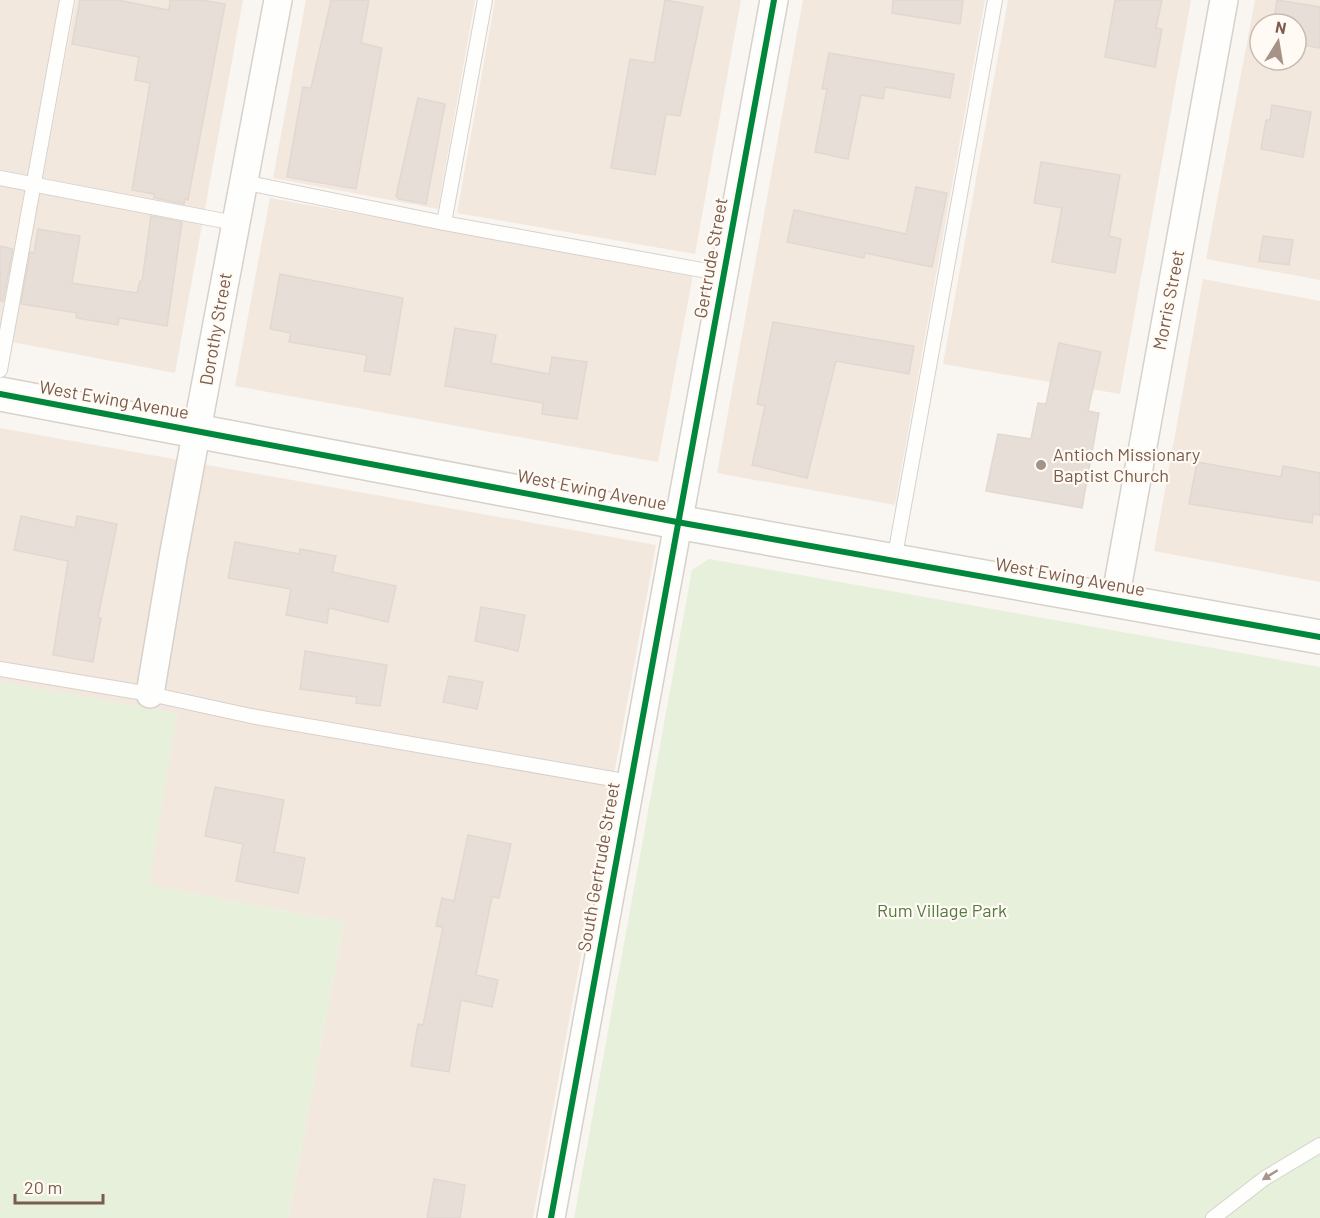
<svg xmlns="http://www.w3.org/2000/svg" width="1320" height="1218" font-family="Barlow,sans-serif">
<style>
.residential{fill:#f2e8de;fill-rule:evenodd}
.green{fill:#e7f0db}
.building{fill:#e6ded7;stroke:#e2d8d2;stroke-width:1.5}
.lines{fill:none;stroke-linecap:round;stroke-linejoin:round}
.service-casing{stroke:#d7d1cb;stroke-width:16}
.minor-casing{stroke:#d7d1cb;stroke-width:30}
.tertiary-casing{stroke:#d7d1cb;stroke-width:36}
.service{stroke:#fefefd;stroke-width:14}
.minor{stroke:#fefefd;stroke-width:27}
.tertiary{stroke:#fefefd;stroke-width:33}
.cycleway-casing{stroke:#fffaf3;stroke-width:10}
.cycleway{stroke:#00873e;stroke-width:6}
.oneway{fill:#a8958b}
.poi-dot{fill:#a69286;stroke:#fffaf3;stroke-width:2}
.labels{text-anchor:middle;stroke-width:4.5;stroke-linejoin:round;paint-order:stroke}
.street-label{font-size:18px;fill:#7a5c4d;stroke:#fffaf3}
.poi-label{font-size:18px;fill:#7a5c4d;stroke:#fffaf3;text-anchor:start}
.park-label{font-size:18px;fill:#537a41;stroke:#fffaf3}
</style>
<rect width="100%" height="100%" fill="#f9f5f0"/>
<g class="residential">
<path d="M0,0H59L0,325Z"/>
<path d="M76,0H243L175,373L12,342Z"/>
<path d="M306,0H475L438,209L273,178Z"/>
<path d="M495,0H741L695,254L457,213Z"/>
<path d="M803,0H985L895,505L717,473Z"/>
<path d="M1008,0H1191L1120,394L943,364Z"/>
<path d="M1255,0H1320V280L1206,259ZM1260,24H1296V60H1260Z"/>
<path d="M270,198L693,275L658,462L235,386Z"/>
<path d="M1203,279L1320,301V582L1154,551Z"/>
<path d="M0,428L656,545L533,1218H288L344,922L148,885L177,713L0,682Z"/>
</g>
<g class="green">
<path d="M709,559L1320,667V1218H574L692,570Z"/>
<path d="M0,682L177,713L149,885L344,922L288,1218H0Z"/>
</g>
<g class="building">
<path d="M80,0H117L169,10L170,0H202L225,4L188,200L185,199L184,204L154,198V194L132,190L150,83L135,80L139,57L72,44Z"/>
<path d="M331,0H369L361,43L382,48L356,189L287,177L303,87L311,88Z"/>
<path d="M665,0L703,7L680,116L666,114L655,175L611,168L630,59L654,63Z"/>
<path d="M893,0H963L960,24L892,13Z"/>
<path d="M1115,0H1162L1156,28L1162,29L1155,67L1105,57Z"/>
<path d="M1277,0L1320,7V48L1296,44V24H1273Z"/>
<path d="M829,53L954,74L950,98L885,87L883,99L861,95L848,159L815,152L827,89H822Z"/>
<path d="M418,98L445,104L426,204L399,199L396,196Z"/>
<path d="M1272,105L1311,112L1303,157L1261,149L1266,120H1270Z"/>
<path d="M1041,162L1120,175L1109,236L1121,239L1115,273L1052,262L1062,208L1034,203Z"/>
<path d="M916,187L947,193L932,267L865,253L864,258L787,242L794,210L906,234Z"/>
<path d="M151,216L182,222L167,326L119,318L118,325L76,318L77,313L21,304L30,252L34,253L38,229L80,236L72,283L137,293L140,281H142Z"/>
<path d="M1263,236L1293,240L1289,265L1259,261Z"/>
<path d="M0,246L13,249L3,301H0Z"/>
<path d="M280,274L403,298L390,375L364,371L367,355L289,342L291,333L270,329Z"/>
<path d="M773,322L914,346L909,374L836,361L807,478L752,465L765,406L757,404Z"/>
<path d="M455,328L496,335L491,363L549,374L552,357L587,362L577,419L542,414L543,403L445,386Z"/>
<path d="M1059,343L1101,352L1088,411L1099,413L1082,508L986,491L998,434L1031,439L1038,403L1046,404Z"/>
<path d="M1197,462L1281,477L1283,466L1320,473V515L1313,514L1312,523L1189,504Z"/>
<path d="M21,516L75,528L77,516L117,524L98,617L101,618L93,662L53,655L68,561L14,550Z"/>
<path d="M235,542L299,554L300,549L336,556L332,572L396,586L388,622L329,608L327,623L286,615L291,589L228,578Z"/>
<path d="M481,607L525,615L518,651L475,641Z"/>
<path d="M305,651L387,665L380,706L356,703L357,697L300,689Z"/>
<path d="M449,676L483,682L477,709L443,702Z"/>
<path d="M215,787L284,800L274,852L305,858L298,893L236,881L243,844L205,836Z"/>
<path d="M468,835L511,844L499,898L492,897L476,975L498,980L492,1007L461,1000L449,1072L411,1066L418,1024L423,1025L443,927L436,926L442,898L454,901Z"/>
<path d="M434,1179L465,1185L460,1218H427Z"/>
</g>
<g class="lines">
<g class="service-casing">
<g id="service">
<path d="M0,178L235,223"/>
<path d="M243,182L444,223L724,274"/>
<path d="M444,223L485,0"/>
<path d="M0,370L67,0"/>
<path d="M894,561L995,0"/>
<path d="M0,669L150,694L251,716L630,782"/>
<path d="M1213,1218L1265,1178L1320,1145"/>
</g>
</g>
<g class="minor-casing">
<g id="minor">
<path d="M1115,600L1224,0"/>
<path d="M150,694L173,557L278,0"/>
<path d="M551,1218L774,0"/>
</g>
</g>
<g class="tertiary-casing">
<path id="tertiary" d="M0,394L677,522L1320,637"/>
</g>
<use href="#service" class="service"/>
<use href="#minor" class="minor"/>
<use href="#tertiary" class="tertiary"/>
<g class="cycleway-casing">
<g id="cycleway">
<path d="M0,394L677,522L1320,637"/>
<path d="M551,1218L774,0"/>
</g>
</g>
<use href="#cycleway" class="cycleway"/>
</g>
<defs><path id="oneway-solid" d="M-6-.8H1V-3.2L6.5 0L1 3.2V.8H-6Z" transform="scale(1.5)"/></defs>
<use class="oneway" href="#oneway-solid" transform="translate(1270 1175) rotate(148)"/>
<circle class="poi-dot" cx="1041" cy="465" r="6"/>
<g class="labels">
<g class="street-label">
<text transform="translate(711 258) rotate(-80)" y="6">Gertrude Street</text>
<text transform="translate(1169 300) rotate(-79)" y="6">Morris Street</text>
<text transform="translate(216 329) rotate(-80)" y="6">Dorothy Street</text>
<text transform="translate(114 400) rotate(10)" y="6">West Ewing Avenue</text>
<text transform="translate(592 490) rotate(11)" y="6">West Ewing Avenue</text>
<text transform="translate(1070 577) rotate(10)" y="6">West Ewing Avenue</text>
<text transform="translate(599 867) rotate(-80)" y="6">South Gertrude Street</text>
</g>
<g class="poi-label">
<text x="1053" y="461">Antioch Missionary<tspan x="1053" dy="21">Baptist Church</tspan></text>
</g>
<g class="park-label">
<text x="942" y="917">Rum Village Park</text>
</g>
</g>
<g transform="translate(1278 42) rotate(11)"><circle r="28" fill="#fffaf3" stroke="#cabbb1" stroke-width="1.5"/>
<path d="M0-4.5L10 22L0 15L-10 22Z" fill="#a69286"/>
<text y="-9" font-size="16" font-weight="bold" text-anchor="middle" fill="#7a5c4d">N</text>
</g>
<path d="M15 1194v9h88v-9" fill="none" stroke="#7a5c4d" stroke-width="3"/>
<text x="24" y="1194" font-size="18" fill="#7a5c4d" stroke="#fffaf3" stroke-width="4.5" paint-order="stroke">20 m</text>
</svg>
